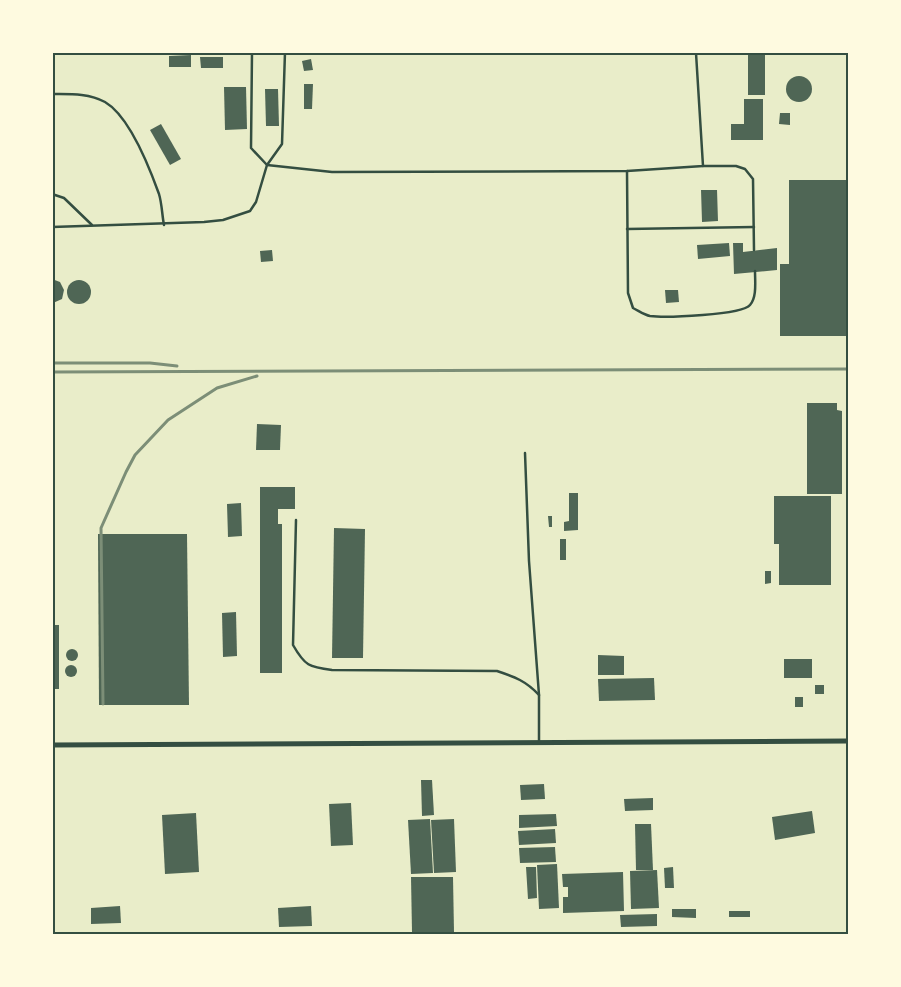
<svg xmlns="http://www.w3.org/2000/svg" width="901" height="987" font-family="'Roboto Serif',serif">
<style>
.building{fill:#4f6655}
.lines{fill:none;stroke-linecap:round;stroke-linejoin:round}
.service{stroke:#344e41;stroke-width:2.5}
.minor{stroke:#344e41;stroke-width:5}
.rail{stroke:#7c8e77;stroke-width:3}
.neatline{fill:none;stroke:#344e41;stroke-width:2}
</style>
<rect width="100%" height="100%" fill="#e9edc9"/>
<g class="building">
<rect x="748" y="53" width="17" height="42"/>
<path d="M191,55V67H169V56Z"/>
<path d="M200,57H223V68H201Z"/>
<path d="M311,59L313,70L304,71L302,61Z"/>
<circle cx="799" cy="89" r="13"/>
<path d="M304,84H313L312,109H304Z"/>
<path d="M224,87H246L247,129L225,130Z"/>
<path d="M265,89H278L279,126H266Z"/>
<path d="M744,99H763V140H731V124H744Z"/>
<path d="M780,113H790V125L779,124Z"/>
<path d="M161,124L181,159L170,165L150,130Z"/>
<path d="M789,180H848V336H780V264H789Z"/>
<path d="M701,190H717L718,221L702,222Z"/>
<path d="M729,243L730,256L698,259L697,245Z"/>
<path d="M733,243H743V252L777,248V270L734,274Z"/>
<path d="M272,250L273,261L261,262L260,251Z"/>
<path d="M52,279L60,282L64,290L62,299L53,303Z"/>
<circle cx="79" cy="292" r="12"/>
<path d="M665,290H678L679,302L666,303Z"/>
<path d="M807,403H837V410L842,411V494H807Z"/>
<path d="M257,424L281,425L280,450H256Z"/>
<path d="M260,487H295V509H278V524H282V673H260Z"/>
<path d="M569,493H578V530L564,531V522L569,521Z"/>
<path d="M774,496H831V585H779V544H774Z"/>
<path d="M241,503L242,536L228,537L227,504Z"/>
<path d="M548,516H552V527H549Z"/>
<path d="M334,528L365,529L363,658H332Z"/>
<path d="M98,534H187L189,705H99Z"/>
<rect x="560" y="539" width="6" height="21"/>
<rect x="52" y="564" width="3" height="56"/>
<path d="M765,571H771V583L765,584Z"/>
<path d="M236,612L237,656L223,657L222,613Z"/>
<rect x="52" y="625" width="7" height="64"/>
<circle cx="72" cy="655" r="6"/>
<path d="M598,655L624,656V675H598Z"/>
<rect x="784" y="659" width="28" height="19"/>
<circle cx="71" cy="671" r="6"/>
<path d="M654,678L655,700L599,701L598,679Z"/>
<rect x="815" y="685" width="9" height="9"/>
<rect x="795" y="697" width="8" height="10"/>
<path d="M421,780H432L434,815L422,816Z"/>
<path d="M544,784L545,799L521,800L520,785Z"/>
<path d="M653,798V810L625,811L624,799Z"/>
<path d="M351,803L353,845L331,846L329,804Z"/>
<path d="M812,811L815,833L775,840L772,817Z"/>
<path d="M196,813L199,872L165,874L162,815Z"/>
<path d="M556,814L557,826L519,828V815Z"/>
<path d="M430,819L433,873L411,874L408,820Z"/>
<path d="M454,819L456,872L434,873L431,820Z"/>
<path d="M635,824H651L653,870H636Z"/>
<path d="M555,829L556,843L519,845L518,831Z"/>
<path d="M555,847L556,862L520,863L519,848Z"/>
<path d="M557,864L559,908L539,909L537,865Z"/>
<path d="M526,867H536L537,898L528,899Z"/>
<path d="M673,867L674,888H665L664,868Z"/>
<path d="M657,870L659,908L631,909L630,871Z"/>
<path d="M623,872L624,911L563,913V897H568V887H563L562,874Z"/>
<path d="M411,877H453L454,932H412Z"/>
<path d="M120,906L121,923L91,924V908Z"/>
<path d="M311,906L312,926L279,927L278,908Z"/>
<path d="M672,909H696V918L672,917Z"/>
<rect x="729" y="911" width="21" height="6"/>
<path d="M657,914V926L621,927L620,915Z"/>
</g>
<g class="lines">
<g class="service">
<path d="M252,52L251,148L267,165L332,172L627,171L703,166L696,53"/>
<path d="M52,94C70,94 89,93 105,102C129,116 150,169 159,194C162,204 162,215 164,225"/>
<path d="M703,166H736L745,169L753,179L754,250"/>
<path d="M627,171L628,293L633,308C639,311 644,315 650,316C665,318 742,315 750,305C757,297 755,282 755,271"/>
<path d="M52,194L64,198L92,225"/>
<path d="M52,227L204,222L223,220L250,211L256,202L267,165L282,144L285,52"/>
<path d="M627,229L754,227"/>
<path d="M525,453L529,561L539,695V741"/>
<path d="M296,520L293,645C305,666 309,667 332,670L497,671C515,677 526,681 539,695"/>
</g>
<path class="minor" d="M52,745L848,741"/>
<g class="rail">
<path d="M52,363H150L177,366"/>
<path d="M52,372L848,369"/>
<path d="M103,704L101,528L126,472L135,455L168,420L217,388L257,376"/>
</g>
</g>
<rect width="901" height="987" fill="none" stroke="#fefae0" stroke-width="108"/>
<rect x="54" y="54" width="793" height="879" class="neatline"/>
</svg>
